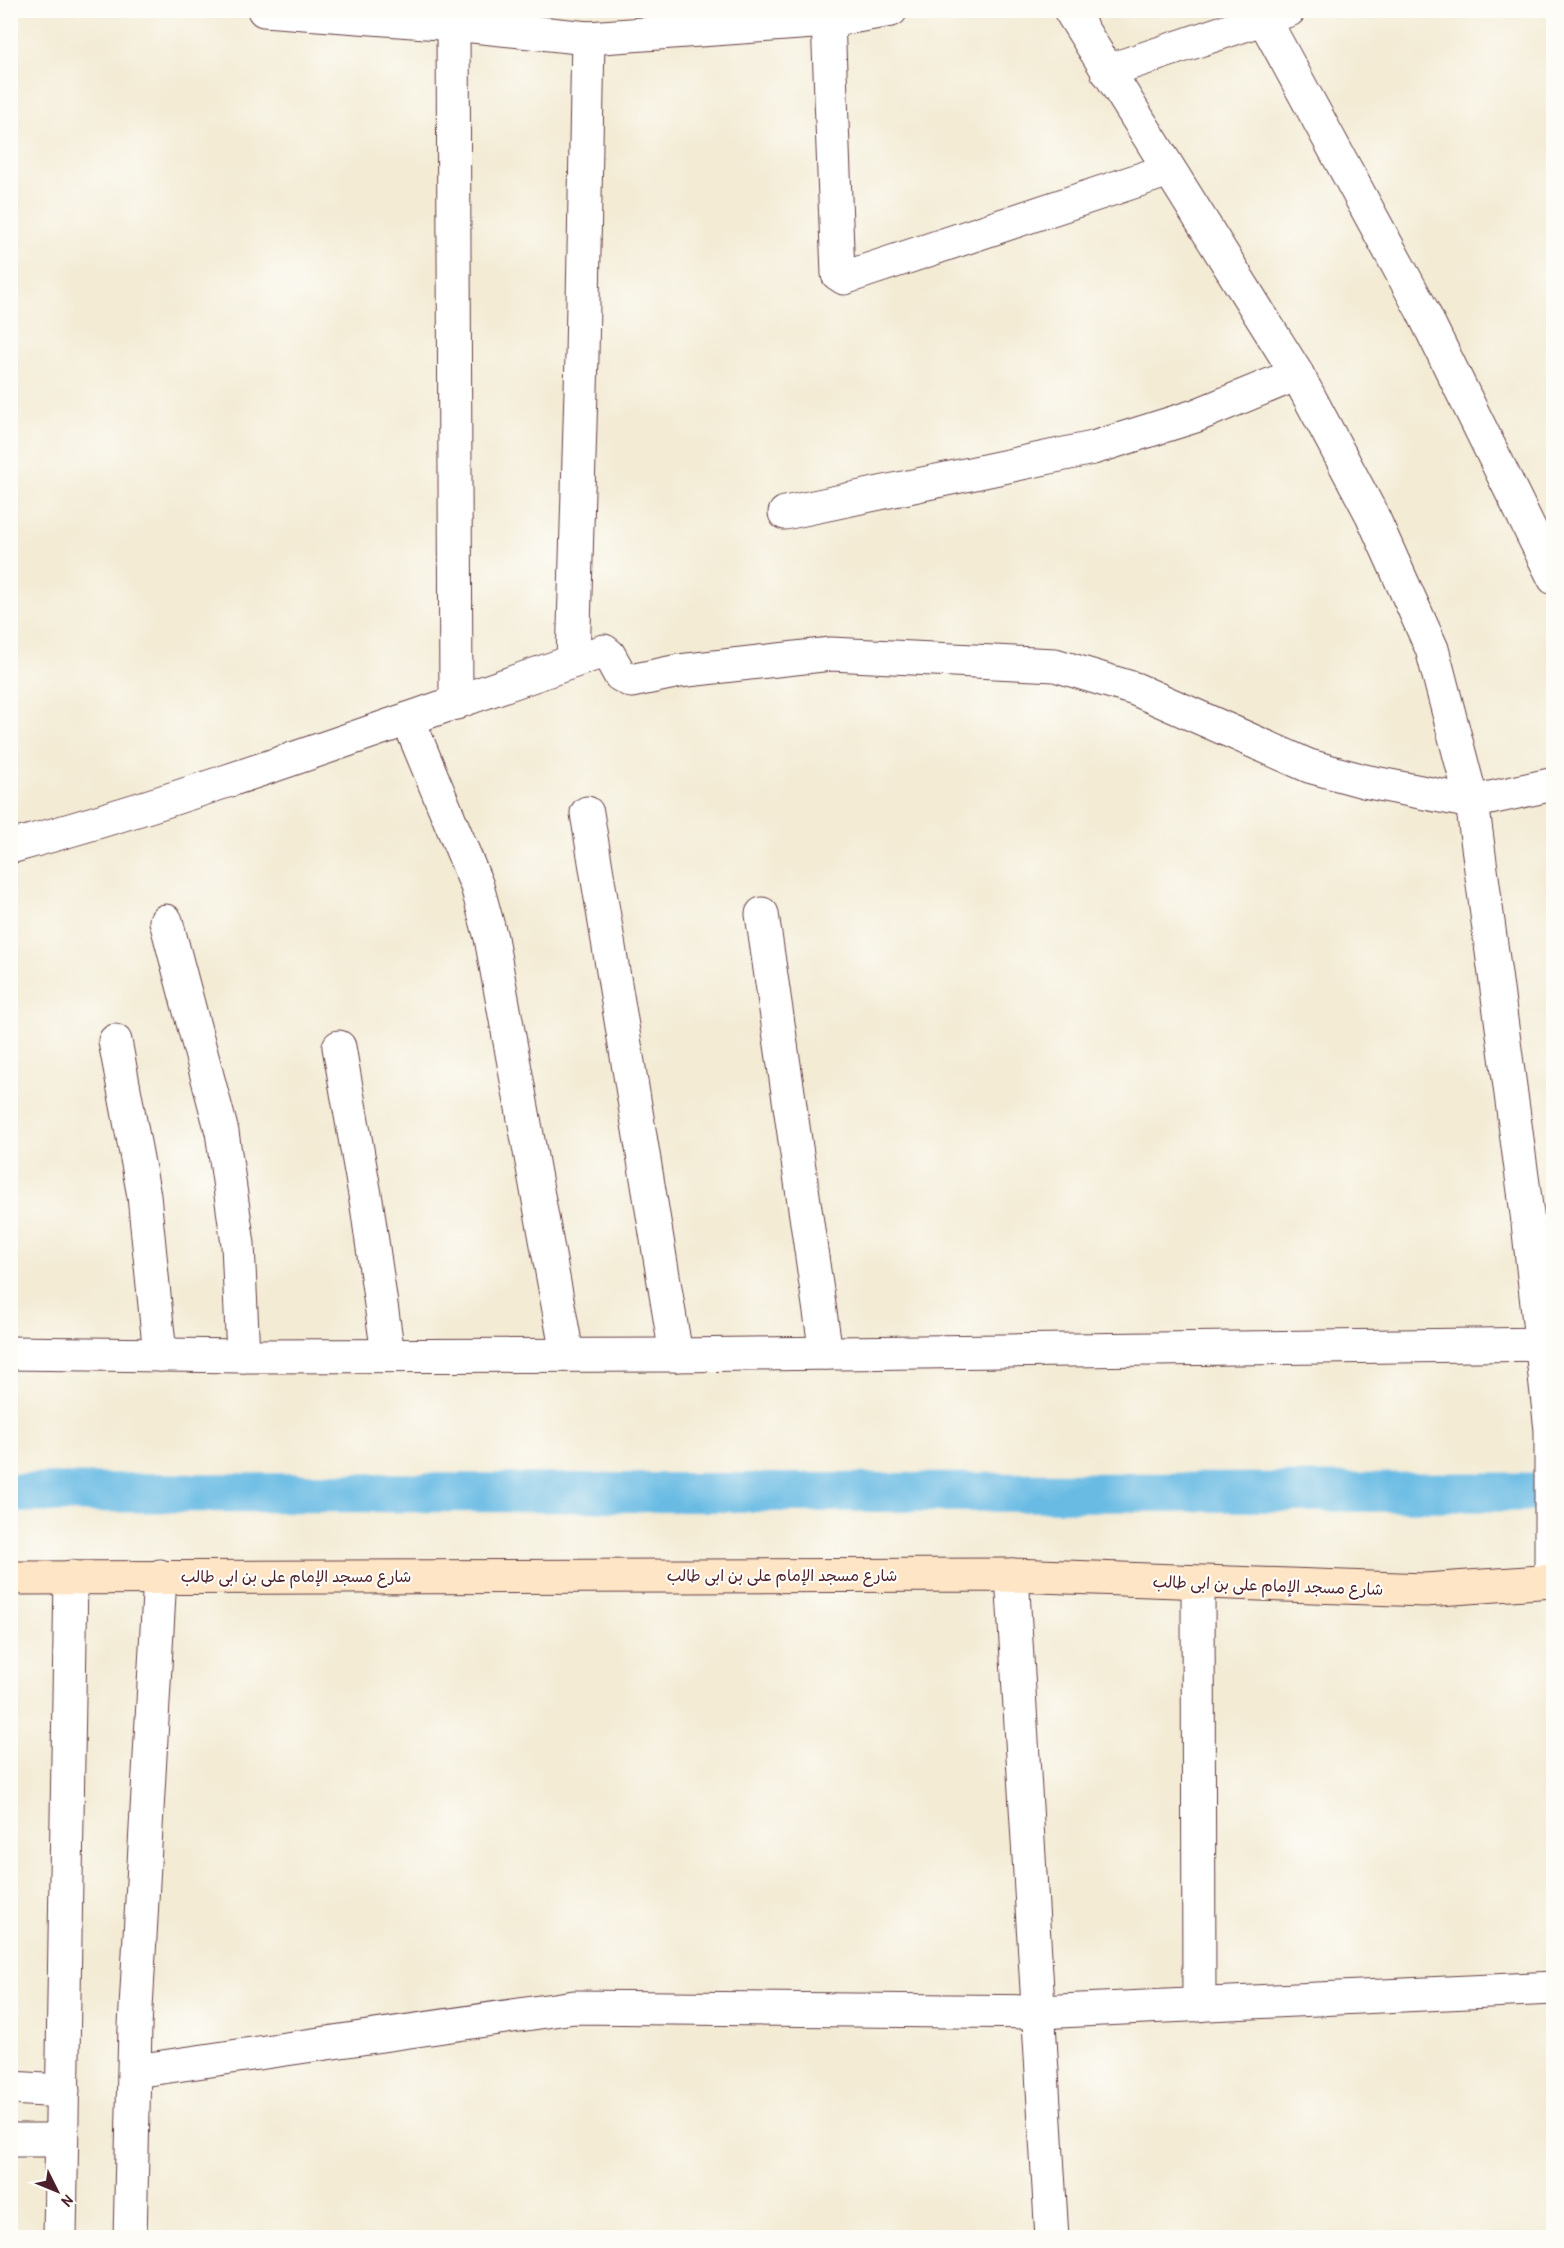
<svg xmlns="http://www.w3.org/2000/svg" width="1564" height="2248" font-family="'Patrick Hand','Playpen Sans Arabic',sans-serif">
<style>
.lines{fill:none;stroke-linecap:round;stroke-linejoin:round}
.canal{stroke:#69bbe4;stroke-width:39}
.street-casing{stroke:#633e44;stroke-width:35}
.secondary-casing{stroke:#633e44;stroke-width:35}
.street{stroke:#fff;stroke-width:33}
.secondary{stroke:#fde5c5;stroke-width:33}
.labels{text-anchor:middle;stroke-width:4.5;stroke-linejoin:round;paint-order:stroke}
.street-label{font-size:16px;fill:#4a1f2b;stroke:#fdfcf7}
</style>
<rect width="100%" height="100%" fill="#fdfcf7"/>
<filter id="ink" filterUnits="userSpaceOnUse"><feTurbulence type="fractalNoise" baseFrequency=".0167" numOctaves="2"/><feDisplacementMap in="SourceGraphic" scale="12" xChannelSelector="R" yChannelSelector="G"/><feConvolveMatrix kernelMatrix="1 2 1 2 8 2 1 2 1" color-interpolation-filters="sRGB"/></filter>
<filter id="wash" filterUnits="userSpaceOnUse"><feTurbulence type="fractalNoise" baseFrequency=".008" numOctaves="4" result="noise"/><feDisplacementMap in="SourceGraphic" scale="24" xChannelSelector="R" yChannelSelector="G"/><feGaussianBlur stdDeviation="1.35" result="paint"/><feColorMatrix in="noise" values="0 0 0 0 0 0 0 0 0 0 0 0 0 0 0 0 0 1.4 0 .05"/><feComposite in="paint" operator="in"/></filter>
<g filter="url(#wash)">
<rect width="100%" height="100%" fill="#f3ebd4"/>
<g class="lines">
<path class="canal" d="M10,1493L1554,1492"/>
</g>
</g>
<g filter="url(#ink)">
<g class="lines">
<g class="street-casing">
<g id="street">
<path d="M264,10L453,24L588,38L828,21L891,10"/>
<path d="M1070,10L1297,374L1372,515L1432,649L1472,802L1527,1214L1551,1430V1580"/>
<path d="M1259,10L1422,310L1554,578"/>
<path d="M828,21L838,274L844,278L1169,170"/>
<path d="M453,24L456,703"/>
<path d="M1107,71L1289,10"/>
<path d="M785,513L1093,448L1195,416L1297,374"/>
<path d="M573,661L582,356L588,38"/>
<path d="M408,719L477,886L491,938L567,1354"/>
<path d="M587,813L676,1355"/>
<path d="M10,847C212,792 406,718 604,651L609,655L620,675L631,681L679,671L831,654L1055,665L1135,689L1309,766L1364,781L1472,802L1554,784"/>
<path d="M762,914L826,1353"/>
<path d="M166,921L222,1132L238,1244L243,1356"/>
<path d="M115,1041L144,1196L160,1355"/>
<path d="M339,1047L367,1206L388,1354"/>
<path d="M10,1353L243,1356L676,1355L1554,1344"/>
<path d="M1012,1575L1052,2238"/>
<path d="M1198,1583L1199,2005"/>
<path d="M135,2071L574,2007L1038,2012L1554,1988"/>
<path d="M10,2088L63,2091"/>
<path d="M10,2140H60"/>
<path d="M60,2238L71,1577"/>
<path d="M130,2238L135,2026L160,1576"/>
</g>
</g>
<g class="secondary-casing">
<path id="secondary" d="M10,1578L1012,1575L1425,1590L1554,1581"/>
</g>
<use href="#street" class="street"/>
<use href="#secondary" class="secondary"/>
</g>
</g>
<g class="labels">
<g class="street-label">
<text x="782" y="1581">شارع مسجد الإمام على بن ابى طالب</text>
<text x="296" y="1582">شارع مسجد الإمام على بن ابى طالب</text>
<text transform="translate(1268 1585) rotate(2)" y="6">شارع مسجد الإمام على بن ابى طالب</text>
</g>
</g>
<rect width="1564" height="2248" fill="none" stroke="#fdfcf7" stroke-width="36"/>
<g transform="translate(57 2191) rotate(133)" stroke="#fdfcf7" stroke-width="4.5" paint-order="stroke">
<path d="M0-4.5L10 22L0 15L-10 22Z" fill="#4a1f2b"/>
<text y="-9" font-size="16" font-weight="bold" text-anchor="middle" fill="#4a1f2b">N</text>
</g>
</svg>
